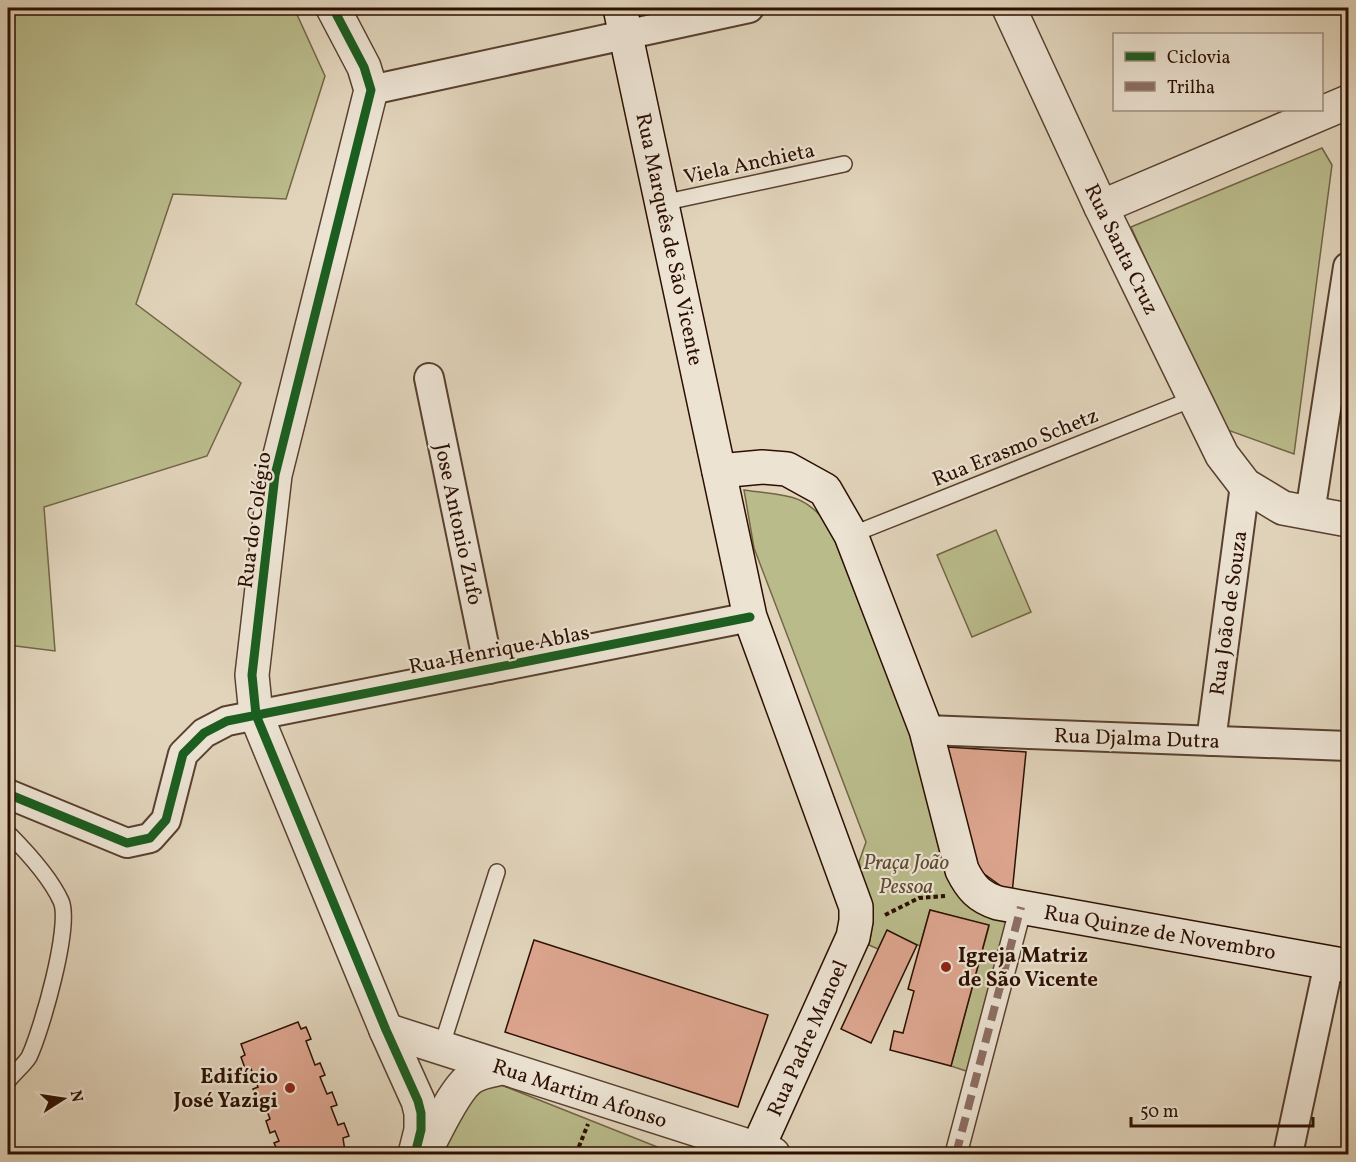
<svg xmlns="http://www.w3.org/2000/svg" width="1356" height="1162" font-family="Vollkorn,serif">
<style>
.green{fill:#babb8b;stroke:#736546;stroke-width:1.5}
.building{fill:#dda58f;stroke:#2c0f00;stroke-width:1.5}
.lines{fill:none;stroke-linecap:round;stroke-linejoin:round}
.service-casing{stroke:#59402f;stroke-width:18}
.pedestrian-casing{stroke:#59402f;stroke-width:24}
.minor-casing{stroke:#59402f;stroke-width:32}
.tertiary-casing{stroke:#59402f;stroke-width:36}
.secondary-casing{stroke:#2c0f00;stroke-width:36}
.path{stroke:#2c0f00;stroke-width:4;stroke-dasharray:4.5 3;stroke-linecap:butt}
.service{stroke:#ece3d3;stroke-width:15}
.pedestrian{stroke:#ece3d3;stroke-width:21}
.minor{stroke:#ece3d3;stroke-width:28}
.tertiary{stroke:#ece3d3;stroke-width:33}
.secondary{stroke:#ece3d3;stroke-width:33}
.quiet{stroke:#8d6e63;stroke-width:8;stroke-dasharray:15 8;stroke-linecap:butt}
.cycleway-casing{stroke:#ece3d3;stroke-width:13}
.cycleway{stroke:#1b5e20;stroke-width:9}
.poi-dot{fill:#8f2418;stroke:#ece3d3;stroke-width:2}
.labels{text-anchor:middle;stroke-width:4.5;stroke-linejoin:round;paint-order:stroke}
.street-label{font-size:21px;fill:#2c0f00;stroke:#ece3d3}
.park-label{font-size:21px;font-style:italic;fill:#5e4b31;stroke:#ece3d3}
.poi-label{font-size:21px;font-weight:bold;fill:#2c0f00;stroke:#ece3d3;text-anchor:start}
</style>
<rect width="100%" height="100%" fill="#e1d4bb"/>
<filter id="stains"><feTurbulence type="fractalNoise" baseFrequency=".00333" numOctaves="4"/><feColorMatrix values="0 0 0 0 .2 0 0 0 0 .09 0 0 0 0 .02 0 0 0 .5 -.17"/></filter>
<radialGradient id="worn" r=".72"><stop offset=".6" stop-color="#630" stop-opacity="0"/><stop offset="1" stop-color="#630" stop-opacity=".3"/></radialGradient>
<g class="green">
<path d="M8,8H294L325,76L286,199L173,194L136,304L241,383L207,456L44,507L55,651L8,645Z"/>
<path d="M1322,148L1332,165L1294,454L1222,428L1131,227Z"/>
<path d="M744,490C784,496 803,491 829,526L909,731L949,870L1010,916L972,1073L951,1066L989,926L930,910L920,946L887,931L878,949L869,945L873,922L859,862L866,842L754,548Z"/>
<path d="M996,530L1031,612L972,637L937,555Z"/>
<path d="M494,1082L675,1154H437L460,1107Z"/>
</g>
<g class="building">
<path d="M947,747L1026,752L1012,894L969,863Z"/>
<path d="M930,910L989,925L951,1066L890,1050L894,1031L903,1033L914,991L908,989Z"/>
<path d="M887,930L917,945L871,1043L841,1029Z"/>
<path d="M534,940L768,1015L738,1107L505,1032Z"/>
<path d="M298,1022L301,1029L306,1027L311,1039L306,1041L315,1065L320,1063L325,1075L320,1077L327,1094L332,1092L337,1105L331,1107L338,1125L344,1123L349,1136L343,1138L345,1151L347,1152L346,1154H279L274,1143L279,1141L275,1131L270,1133L266,1121L270,1119L263,1100L258,1102L253,1089L258,1087L251,1069L246,1071L241,1057L245,1055L241,1044Z"/>
</g>
<g class="lines">
<g class="service-casing">
<g id="service">
<path d="M662,203L844,164"/>
<path d="M851,535L1195,398"/>
<path d="M8,833C26,851 50,877 61,901C72,925 41,1032 29,1057C24,1065 14,1073 8,1081"/>
<path d="M441,1048L497,872"/>
</g>
</g>
<g class="pedestrian-casing">
<path id="pedestrian" d="M956,1154L1021,907"/>
</g>
<g class="minor-casing">
<g id="minor">
<path d="M371,90L749,8"/>
<path d="M429,378L489,669"/>
<path d="M1310,513L1348,267"/>
<path d="M926,730L1348,746"/>
<path d="M1211,741L1245,485"/>
<path d="M8,794L127,843L150,838L166,820L183,754L204,733L227,721L750,617"/>
<path d="M1288,1154L1329,963"/>
</g>
</g>
<g class="tertiary-casing">
<g id="tertiary">
<path d="M333,8L364,67L371,90L275,475L252,675L256,715L386,1030L418,1101L421,1113V1130L415,1154"/>
<path d="M1009,8L1101,207L1222,455L1245,485L1283,508L1348,520"/>
<path d="M1101,207L1348,102"/>
<path d="M386,1030L773,1154"/>
<path d="M422,1154L425,1151C436,1132 456,1085 474,1076C483,1071 493,1070 502,1068"/>
</g>
</g>
<g class="secondary-casing">
<g id="secondary">
<path d="M620,8L750,617L856,907V921L853,937L755,1154"/>
<path d="M719,471L762,467L787,469L825,490L851,535L926,730L962,870C971,888 979,897 998,903L1348,966"/>
</g>
</g>
<g class="path">
<path d="M885,915L919,898L945,896"/>
<path d="M576,1154L588,1124"/>
</g>
<use href="#service" class="service"/>
<use href="#pedestrian" class="pedestrian"/>
<use href="#minor" class="minor"/>
<use href="#tertiary" class="tertiary"/>
<use href="#secondary" class="secondary"/>
<path class="quiet" d="M956,1154L1021,907"/>
<g class="cycleway-casing">
<g id="cycleway">
<path d="M333,8L364,67L371,90L275,475L252,675L256,715L386,1030L418,1101L421,1113V1130L415,1154"/>
<path d="M8,794L127,843L150,838L166,820L183,754L204,733L227,721L750,617"/>
</g>
</g>
<use href="#cycleway" class="cycleway"/>
</g>
<g class="poi-dot">
<circle cx="946" cy="967" r="6"/>
<circle cx="290" cy="1088" r="6"/>
</g>
<g class="labels">
<g class="street-label">
<text transform="translate(749 163) rotate(-12)" y="7">Viela Anchieta</text>
<text transform="translate(670 239) rotate(78)" y="7">Rua Marquês de São Vicente</text>
<text transform="translate(1122 249) rotate(64)" y="7">Rua Santa Cruz</text>
<text transform="translate(1015 447) rotate(-22)" y="7">Rua Erasmo Schetz</text>
<text transform="translate(254 520) rotate(-82)" y="7">Rua do Colégio</text>
<text transform="translate(459 524) rotate(78)" y="7">Jose Antonio Zufo</text>
<text transform="translate(1228 613) rotate(-82)" y="7">Rua João de Souza</text>
<text transform="translate(499 649) rotate(-11)" y="7">Rua Henrique Ablas</text>
<text transform="translate(1137 738) rotate(2)" y="7">Rua Djalma Dutra</text>
<text transform="translate(1160 932) rotate(10)" y="7">Rua Quinze de Novembro</text>
<text transform="translate(807 1038) rotate(-66)" y="7">Rua Padre Manoel</text>
<text transform="translate(580 1093) rotate(18)" y="7">Rua Martim Afonso</text>
</g>
<g class="park-label">
<text x="906" y="869">Praça João<tspan x="906" dy="24">Pessoa</tspan></text>
</g>
<g class="poi-label">
<text x="958" y="962">Igreja Matriz<tspan x="958" dy="24">de São Vicente</tspan></text>
<text x="278" y="1083" text-anchor="end">Edifício<tspan x="278" dy="24">José Yazigi</tspan></text>
</g>
</g>
<rect width="1356" height="1162" fill="none" stroke="#e1d4bb" stroke-width="30"/>
<rect x="9" y="9" width="1338" height="1144" fill="none" stroke="#2c0f00" stroke-width="3"/>
<rect x="15" y="15" width="1326" height="1132" fill="none" stroke="#2c0f00" stroke-width="1.5"/>
<rect x="1113" y="33" width="210" height="78" fill="#ece3d3" stroke="#9f8e7f" stroke-width="1.5"/>
<rect x="1125" y="52" width="30" height="9" fill="#1b5e20" stroke="#9f8e7f" stroke-width="1.5"/>
<text x="1167" y="63" font-size="18" fill="#2c0f00">Ciclovia</text>
<rect x="1125" y="82" width="30" height="9" fill="#8d6e63" stroke="#9f8e7f" stroke-width="1.5"/>
<text x="1167" y="93" font-size="18" fill="#2c0f00">Trilha</text>
<g transform="translate(63 1099) rotate(78)" stroke="#ece3d3" stroke-width="4.5" paint-order="stroke">
<path d="M0-4.5L10 22L0 15L-10 22Z" fill="#2c0f00"/>
<text y="-9" font-size="16" font-weight="bold" text-anchor="middle" fill="#2c0f00">N</text>
</g>
<path d="M1131 1117v9h182v-9" fill="none" stroke="#2c0f00" stroke-width="3"/>
<text x="1140" y="1117" font-size="18" fill="#2c0f00" stroke="#ece3d3" stroke-width="4.5" paint-order="stroke">50 m</text>
<rect width="100%" height="100%" filter="url(#stains)"/>
<rect width="100%" height="100%" fill="url(#worn)"/>
</svg>
